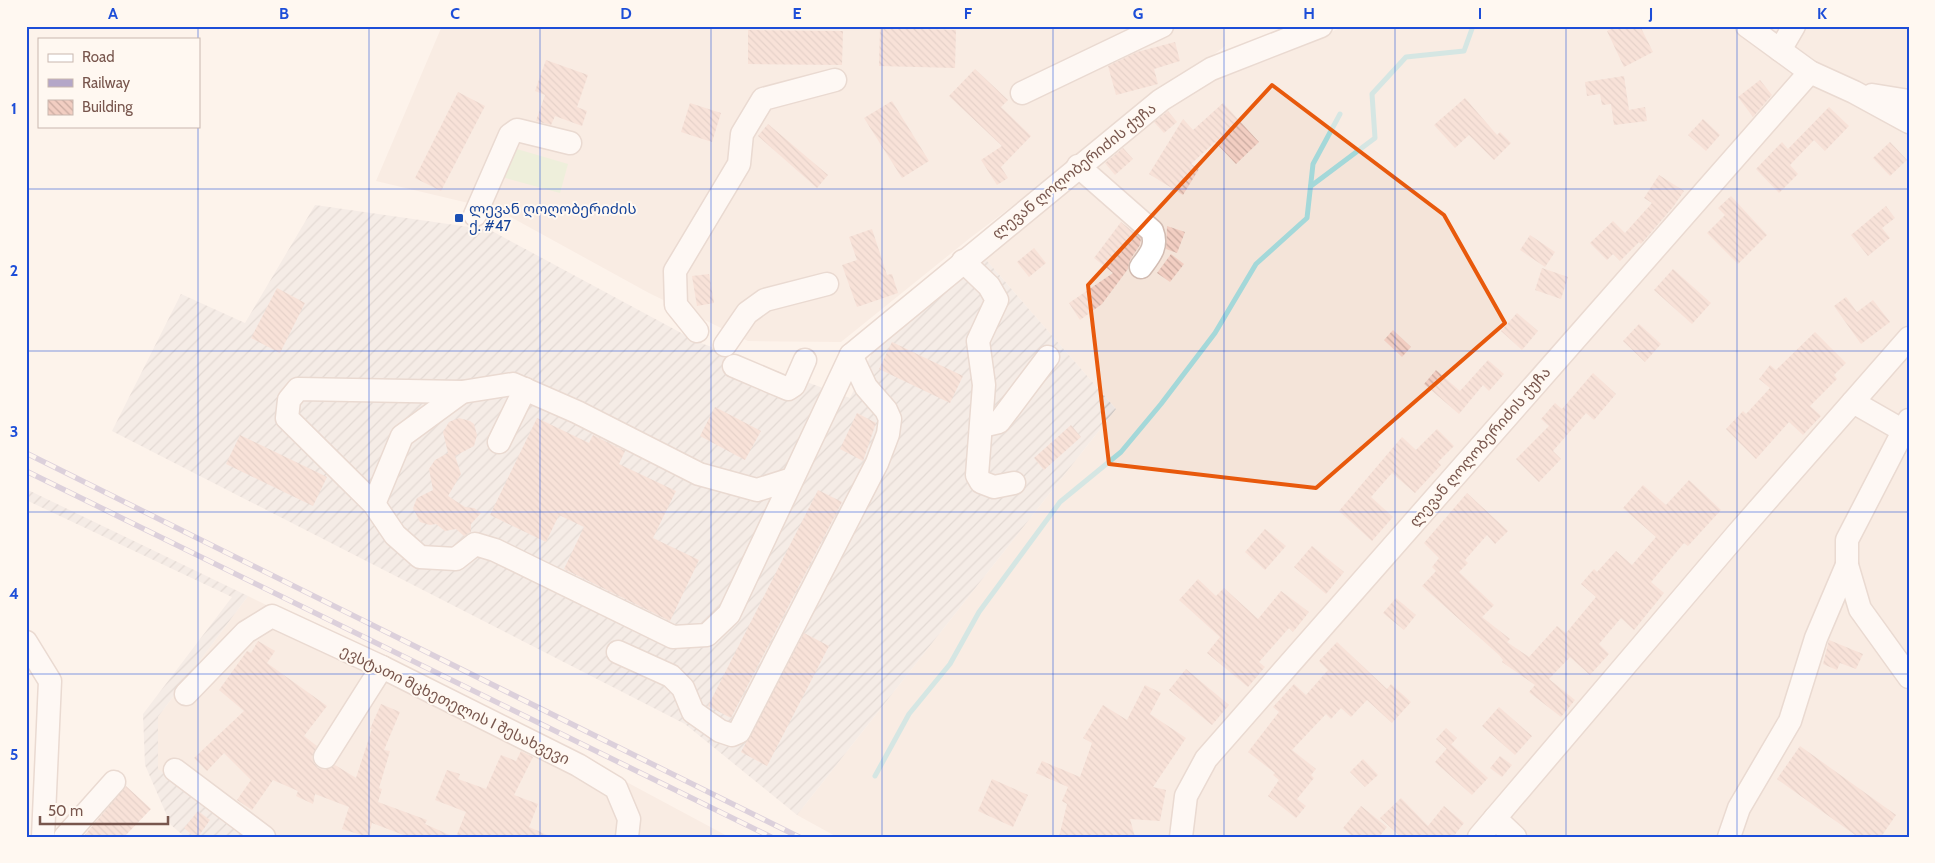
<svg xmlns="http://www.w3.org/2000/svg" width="1935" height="863" font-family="Cabin,'Noto Sans Georgian',sans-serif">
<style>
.residential{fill:#f4e4d9}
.industrial{fill:url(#industrial-furrows)}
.grass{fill:#dbebc8}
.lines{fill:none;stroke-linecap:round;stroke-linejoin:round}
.stream{stroke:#a4d8d9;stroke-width:5}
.building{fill:url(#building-back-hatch)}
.minor-casing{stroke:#d2bcb2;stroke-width:25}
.minor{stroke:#fff;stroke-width:22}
.rail-casing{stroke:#b4a7c8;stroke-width:5.5}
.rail{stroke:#fff8f1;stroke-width:4;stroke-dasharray:11;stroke-linecap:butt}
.marked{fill:none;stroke:#e8590c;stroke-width:4;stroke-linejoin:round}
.grid{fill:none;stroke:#1d4ed8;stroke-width:1;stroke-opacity:0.55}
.transit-dot{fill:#1a4fb4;stroke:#fff8f1;stroke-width:2}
.labels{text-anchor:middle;stroke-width:4;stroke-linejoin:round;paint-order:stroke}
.street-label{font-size:15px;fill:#78564d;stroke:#fff8f1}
.transit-label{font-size:15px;fill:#164399;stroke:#fff8f1;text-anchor:start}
.neatline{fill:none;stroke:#1d4ed8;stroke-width:2}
.grid-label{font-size:16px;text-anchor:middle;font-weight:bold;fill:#1d4ed8}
</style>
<defs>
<pattern id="industrial-furrows" width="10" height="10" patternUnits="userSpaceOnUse" patternTransform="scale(1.25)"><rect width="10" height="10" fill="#ece4e0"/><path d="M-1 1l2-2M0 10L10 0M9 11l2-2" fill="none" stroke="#c4bcb8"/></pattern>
<pattern id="building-back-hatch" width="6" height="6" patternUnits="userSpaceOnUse" patternTransform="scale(1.25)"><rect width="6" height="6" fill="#f2cec2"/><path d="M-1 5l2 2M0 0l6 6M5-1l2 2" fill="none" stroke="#c9aaa0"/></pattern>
</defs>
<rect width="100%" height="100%" fill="#fdf3eb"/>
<g class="residential">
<path d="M442,26H1224L1225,46L970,238L841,342L748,341L649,293L498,210L376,181Z"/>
<path d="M1346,26H1909V837H837L797,815L1116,409L981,254L1160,111L1239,67Z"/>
<path d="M248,596L619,778L729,837H247L225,817L158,770V717Z"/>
</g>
<g class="industrial">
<path d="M315,205L490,230L698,342L850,398L876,345L981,254L1116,409L797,815L685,724L112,431L181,294L245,323Z"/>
<path d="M26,489L248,596L158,717V769L225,817L247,837H185L171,825L145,765L143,714L232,597L26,500Z"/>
</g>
<path class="grass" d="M510,147L568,164L560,193L502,177Z"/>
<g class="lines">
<g class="stream">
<path d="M1311,186L1375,138L1372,94L1406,57L1464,51L1473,26"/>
<path d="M875,776L909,714L950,664L979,612L1060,502L1121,452L1161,404L1215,333L1256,264L1307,218L1313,164L1340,114"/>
</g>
</g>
<g class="building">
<path d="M1617,26H1640L1653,52L1624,67L1607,31Z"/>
<path d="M880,28L956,30L955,68L879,66Z"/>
<path d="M748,30L843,31L842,65L748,64Z"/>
<path d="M1175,42L1180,61L1154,69L1158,84L1116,95L1108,66L1137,52Z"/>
<path d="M546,60L588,75L577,107L587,111L582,126L555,116L551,125L536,121L545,95L535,91Z"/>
<path d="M975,69L1008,100L1001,107L1031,136L1001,167L1008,178L997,185L981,160L1002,146L949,96Z"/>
<path d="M1624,76L1629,110L1645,107L1647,121L1614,125L1611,104L1602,105L1600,94L1587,96L1585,82Z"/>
<path d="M1760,80L1772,95L1753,117L1738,97Z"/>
<path d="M458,92L485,106L441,191L415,178Z"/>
<path d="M1465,98L1497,135L1500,132L1511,143L1494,160L1469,135L1455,148L1434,125Z"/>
<path d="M892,101L929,161L902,178L864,118Z"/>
<path d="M690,103L721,113L712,142L681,132Z"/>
<path d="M1223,103L1259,142L1236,164L1215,142L1191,164L1199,169L1183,195L1149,174L1183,119L1193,130Z"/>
<path d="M1829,107L1849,126L1825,151L1814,140L1790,165L1798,174L1779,193L1756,169L1782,142L1788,149Z"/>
<path d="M1168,111L1177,122L1164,133L1154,122Z"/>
<path d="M1703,119L1720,135L1706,151L1688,135Z"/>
<path d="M768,124L828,175L817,188L758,136Z"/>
<path d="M1890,142L1907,160L1890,176L1873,158Z"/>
<path d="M1123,148L1133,159L1115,175L1105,163Z"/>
<path d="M1659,175L1684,191L1673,207L1641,244L1639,242L1620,261L1613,254L1607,260L1590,243L1613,221L1625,233L1652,203L1644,198Z"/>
<path d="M1731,196L1767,235L1738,264L1707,233L1725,215L1718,208Z"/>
<path d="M1886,206L1895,218L1882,228L1890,238L1868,256L1851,235Z"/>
<path d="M1121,222L1141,238L1140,245L1130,260L1128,269L1102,304L1080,320L1069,303L1113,273L1094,258Z"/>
<path d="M1167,226L1185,232L1177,253L1166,249Z"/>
<path d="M872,229L887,275L892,274L898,293L857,307L842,265L857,260L849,237Z"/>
<path d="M1530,235L1555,252L1545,267L1520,250Z"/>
<path d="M1034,248L1046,263L1029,277L1017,262Z"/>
<path d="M1171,254L1184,264L1170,282L1157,273Z"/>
<path d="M1542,268L1568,277L1561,299L1535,290Z"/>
<path d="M1673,269L1711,303L1692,324L1654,290Z"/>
<path d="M709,274L714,303L697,306L692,276Z"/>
<path d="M277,288L305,303L280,353L251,338Z"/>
<path d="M1846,297L1857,312L1873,300L1890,322L1861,344L1834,306Z"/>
<path d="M1517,313L1538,331L1522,350L1501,331Z"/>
<path d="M1639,324L1661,344L1645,362L1623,341Z"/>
<path d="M1393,330L1411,347L1402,357L1384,340Z"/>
<path d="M1815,332L1846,363L1834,375L1837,379L1810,406L1821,416L1803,435L1789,422L1756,459L1726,429L1743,411L1746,414L1770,388L1759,379L1770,365L1776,370Z"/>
<path d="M892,342L963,376L950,403L879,369Z"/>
<path d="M1488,360L1504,374L1489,391L1483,385L1459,414L1424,384L1436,370L1460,391Z"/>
<path d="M1593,373L1616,394L1594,420L1586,413L1553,451L1561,459L1539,482L1516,459L1549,426L1541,419L1555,403L1562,409Z"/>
<path d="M715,407L761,431L745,460L700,436Z"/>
<path d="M857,413L876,423L863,461L840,449Z"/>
<path d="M459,418L470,421L474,424L477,435L474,446L455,456L461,474L448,496L465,507L474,508L481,513L471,524V532L464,536L456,529L445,531L436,524L430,525L420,522L413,508L417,498L433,490L429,469L435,460L448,453L443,432L449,422Z"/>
<path d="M537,418L589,443L593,435L625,451L619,464L676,491L653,538L699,560L670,621L564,569L584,527L559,515L546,542L490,515Z"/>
<path d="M1071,425L1081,437L1044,470L1034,458Z"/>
<path d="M1437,429L1454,446L1438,462L1441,465L1415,493L1392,473L1371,497L1393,517L1372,541L1339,511L1402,437L1416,450Z"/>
<path d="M240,435L327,477L313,506L226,464Z"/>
<path d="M1689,480L1721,510L1688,546L1684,543L1651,582L1664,593L1634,630L1621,618L1599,644L1609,654L1590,675L1570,657L1549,679L1575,700L1561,717L1529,692L1535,685L1502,662L1503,660L1499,655L1422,586L1436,571L1432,567L1439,558L1424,543L1467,493L1508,531L1495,544L1487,535L1465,560L1468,563L1459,572L1494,605L1482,617L1510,639L1507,642L1529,657L1557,626L1566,633L1596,597L1581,584L1594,569L1597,572L1616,551L1632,565L1656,537L1623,508L1643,485L1666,505Z"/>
<path d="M818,490L842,502L731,718L708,706Z"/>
<path d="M1265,529L1286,546L1265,570L1245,552Z"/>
<path d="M1312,546L1344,572L1326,594L1294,567Z"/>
<path d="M1198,579L1216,596L1224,588L1258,619L1281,591L1309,612L1293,632L1289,628L1259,662L1265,667L1248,687L1207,653L1220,637L1179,600Z"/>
<path d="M1396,598L1416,615L1404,630L1383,613Z"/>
<path d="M804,633L829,646L767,766L741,752Z"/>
<path d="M1829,640L1863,654L1856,669L1840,663L1837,670L1823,664Z"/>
<path d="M258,641L275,651L267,663L327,706L304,736L317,746L312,757L314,763L318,768L325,770L335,765L356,778L372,729H370L381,704L400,712L384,750L390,751L379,788L382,789L378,802L427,820L425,824L454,837H409L372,823L368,837L342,829L349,807L315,794L313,804L296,796L298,791L273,780L252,810L237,800L251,780L224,753L207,771L194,758L244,711L219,690L247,651L251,653Z"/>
<path d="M1337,642L1387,689L1391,684L1411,702L1392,723L1367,700L1351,717L1341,708L1331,719L1326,714L1292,750L1316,769L1311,775L1314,778L1297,799L1306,806L1296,818L1268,796L1279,780L1273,775L1275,773L1248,752L1279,712L1273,707L1294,684L1306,695L1328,670L1319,661Z"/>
<path d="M1186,669L1229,705L1212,725L1169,690Z"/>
<path d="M1145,685L1161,693L1150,714L1186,738L1153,787L1166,790L1160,821L1130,819L1135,837H1059L1067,804L1062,801L1068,787L1036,773L1042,761L1080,777L1092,743L1083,738L1103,705L1127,720Z"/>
<path d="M1499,707L1532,736L1515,755L1482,726Z"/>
<path d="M1446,728L1457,738L1447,749L1436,739Z"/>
<path d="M1451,744L1488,778L1472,795L1435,762Z"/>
<path d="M1800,746L1896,815L1881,837H1858L1777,779Z"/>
<path d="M521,751L533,757L514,795L538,804L529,827L552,837H456L466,812L435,800L447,770L460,774L458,779L486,789L501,755L516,761Z"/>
<path d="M1500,756L1512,765L1502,777L1490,768Z"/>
<path d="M1363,759L1378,775L1365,787L1350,772Z"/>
<path d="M992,779L1028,795L1013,827L978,811Z"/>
<path d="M126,786L151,809L124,837H83Z"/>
<path d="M1401,798L1428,826L1444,806L1464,823L1453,837H1401L1380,818Z"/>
<path d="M1361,806L1387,827L1379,837H1353L1343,828Z"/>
<path d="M198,811L210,820L198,837H195L184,828Z"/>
</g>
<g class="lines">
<g class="minor-casing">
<g id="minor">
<path d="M1747,26L1810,72L1854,92L1909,122"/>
<path d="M1780,50L1794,26"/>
<path d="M1022,93L1162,26"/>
<path d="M1872,95L1909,101"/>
<path d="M1078,166L1152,231C1158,246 1150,255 1141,267"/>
<path d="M475,215L510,135L517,130L570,143"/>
<path d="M963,261L989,286L997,300L978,341L984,385L977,475L981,482L994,487L1014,483"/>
<path d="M697,331L676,305L675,271L739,164L742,134L763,99L835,80"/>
<path d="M725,345L747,313L765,300L827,284"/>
<path d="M734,366L788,389L794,385L805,360"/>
<path d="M1853,402L1909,434"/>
<path d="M1909,420L1847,540V565L1860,609L1909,677"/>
<path d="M982,426L999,422L1048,357"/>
<path d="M499,442L525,389"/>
<path d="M792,479L757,490L699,474L577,412L513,384L462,392L298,389L289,400L287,418L374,504L395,535L420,557L456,559L475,544L495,550L673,637L707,635L729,614L851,355L1161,100L1211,69L1321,26"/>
<path d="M374,504L402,436L462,392"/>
<path d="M26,642L50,681L43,837"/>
<path d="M618,652L671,676L683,688L693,712L720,731L732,735L739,732L877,463L888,434L890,419L886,410L866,387L851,355"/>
<path d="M186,694L246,632L272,616L382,667L578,765L616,788L629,819L627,837"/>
<path d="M325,757L382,667"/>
<path d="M175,770L264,837"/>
<path d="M1495,818L1515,837"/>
<path d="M65,837L114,782"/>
<path d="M1181,837L1186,796L1206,759L1810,72"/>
<path d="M1479,837L1738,533L1909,338"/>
<path d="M1729,837L1739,808L1790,721L1816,638L1847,565"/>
</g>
</g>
<use href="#minor" class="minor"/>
<g class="rail-casing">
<g id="rail">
<path d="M26,453L799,837"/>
<path d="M26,471L771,837"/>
</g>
</g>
<use href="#rail" class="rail"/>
</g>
<path d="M0 0H1935V863H0ZM1272,85L1444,215L1505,323L1316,488L1109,464L1088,285Z" fill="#fdf3eb" fill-opacity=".55" fill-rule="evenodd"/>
<path class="marked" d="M1272,85L1444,215L1505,323L1316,488L1109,464L1088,285Z"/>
<path class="grid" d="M198,26V39M369,26V837M540,26V837M711,26V837M882,26V837M1053,26V837M1224,26V837M1395,26V837M1566,26V837M1737,26V837M198,126V837M26,189H1909M26,351H1909M26,512H1909M26,674H1909"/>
<rect class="transit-dot" x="454" y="213" width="10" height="10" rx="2.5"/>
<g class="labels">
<g class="street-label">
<text transform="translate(1074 171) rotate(-39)" y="5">ლევან ღოღობერიძის ქუჩა</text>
<text transform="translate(1480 447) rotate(-49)" y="5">ლევან ღოღობერიძის ქუჩა</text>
<text transform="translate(455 705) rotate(26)" y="5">ევსტათი მცხეთელის I შესახვევი</text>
</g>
<g class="transit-label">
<text x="469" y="214">ლევან ღოღობერიძის<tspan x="469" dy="17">ქ. #47</tspan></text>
</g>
</g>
<rect width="1935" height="863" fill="none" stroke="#fff8f1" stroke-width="55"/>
<rect x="38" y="38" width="162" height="90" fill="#fff8f1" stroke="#c9b7af"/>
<rect x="48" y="54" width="25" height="8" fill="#ffffff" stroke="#c9b7af"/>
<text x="82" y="62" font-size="15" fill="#78564d">Road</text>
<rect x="48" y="79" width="25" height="8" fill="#b4a7c8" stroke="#c9b7af"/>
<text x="82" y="88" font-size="15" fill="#78564d">Railway</text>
<rect x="48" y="100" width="25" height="15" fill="url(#building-back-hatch)" stroke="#c9b7af"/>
<text x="82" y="112" font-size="15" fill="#78564d">Building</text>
<path d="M40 816v8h128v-8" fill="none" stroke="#78564d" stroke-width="2.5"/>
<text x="48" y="816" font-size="15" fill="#78564d" stroke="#fff8f1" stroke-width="4" paint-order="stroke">50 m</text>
<rect x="28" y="28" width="1880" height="808" class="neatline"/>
<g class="grid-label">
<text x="113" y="19">A</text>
<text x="284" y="19">B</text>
<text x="455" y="19">C</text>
<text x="626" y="19">D</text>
<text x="797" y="19">E</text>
<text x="968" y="19">F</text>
<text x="1138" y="19">G</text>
<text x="1309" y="19">H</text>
<text x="1480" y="19">I</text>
<text x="1651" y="19">J</text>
<text x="1822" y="19">K</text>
<text x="14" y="114">1</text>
<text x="14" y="276">2</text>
<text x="14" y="437">3</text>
<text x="14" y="599">4</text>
<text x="14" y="760">5</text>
</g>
</svg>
